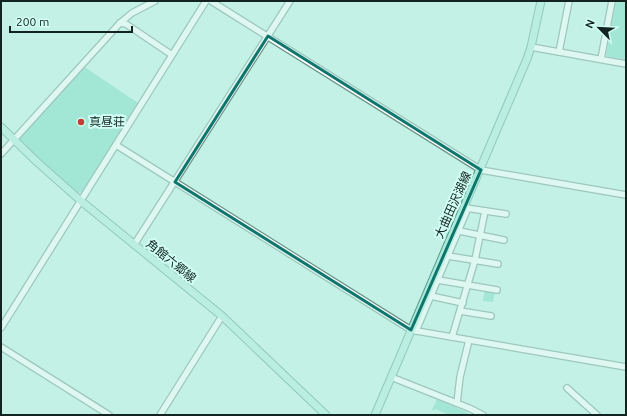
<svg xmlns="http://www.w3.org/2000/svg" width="627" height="416" font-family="Ubuntu,'Noto Sans JP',sans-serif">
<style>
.green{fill:#79dac4}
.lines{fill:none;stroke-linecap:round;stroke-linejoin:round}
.minor-casing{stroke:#6c958b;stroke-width:8}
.major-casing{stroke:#539c8b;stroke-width:9}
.minor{stroke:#fff;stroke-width:5.5}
.major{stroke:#aceadc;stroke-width:7}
.marked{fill:none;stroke:#0f766e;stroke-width:3;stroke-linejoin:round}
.poi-dot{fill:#c83a33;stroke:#d1fef3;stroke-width:1.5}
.labels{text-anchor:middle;stroke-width:4;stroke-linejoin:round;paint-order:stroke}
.poi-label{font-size:12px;fill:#132420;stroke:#d1fef3;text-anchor:start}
.street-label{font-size:12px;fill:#132420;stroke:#d1fef3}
</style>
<rect width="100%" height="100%" fill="#c4f1e5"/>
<g class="green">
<path d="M616,1H626V60L606,56Z"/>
<path d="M83,66L138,103L82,192L76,193L18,141Z"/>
<path d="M485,290L495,292L493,302L483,301Z"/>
<path d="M437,399L468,413L467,415H447V414L435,409L434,411L432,410Z"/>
</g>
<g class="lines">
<g class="minor-casing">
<g id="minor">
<path d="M211,1L481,170L626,195"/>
<path d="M120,23L126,24L172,55"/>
<path d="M531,47L626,64"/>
<path d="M559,52L569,1"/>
<path d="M601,59L612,1"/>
<path d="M116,145L411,330L626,367"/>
<path d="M1,154L120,23L132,13L155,1"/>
<path d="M466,208L506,214"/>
<path d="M459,231L504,240"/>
<path d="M134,245L290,1"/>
<path d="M448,256L498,264"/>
<path d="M438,280L497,290"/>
<path d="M431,296L463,303"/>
<path d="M460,311L491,316"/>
<path d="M1,328L206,1"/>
<path d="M416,331L468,208"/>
<path d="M452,337L475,260L485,211"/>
<path d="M1,347L109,415"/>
<path d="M391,377L469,408L483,415"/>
<path d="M567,388L597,415"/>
<path d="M457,403L460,377L469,340"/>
<path d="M160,415L222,316"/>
</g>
</g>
<g class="major-casing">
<g id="major">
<path d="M1,127L37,162L81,201L222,316L326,415"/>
<path d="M375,415L527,59L531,47L541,1"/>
</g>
</g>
<use href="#minor" class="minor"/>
<use href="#major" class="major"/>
</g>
<path d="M0 0H627V416H0ZM268,36L481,170L411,330L175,182Z" fill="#c4f1e5" fill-opacity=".55" fill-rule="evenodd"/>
<path class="marked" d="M268,36L481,170L411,330L175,182Z"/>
<circle class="poi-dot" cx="81" cy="122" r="4"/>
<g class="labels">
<g class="poi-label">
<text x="89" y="126">真昼荘</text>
</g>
<g class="street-label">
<text transform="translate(453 205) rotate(-66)" y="4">大曲田沢湖線</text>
<text transform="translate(171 261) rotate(39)" y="4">角館六郷線</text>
</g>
</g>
<rect width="627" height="416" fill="none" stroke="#132420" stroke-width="4"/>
<g transform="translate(599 28) rotate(294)" stroke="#d1fef3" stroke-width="3" paint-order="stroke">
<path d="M0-3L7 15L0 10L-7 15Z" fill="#132420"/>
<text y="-6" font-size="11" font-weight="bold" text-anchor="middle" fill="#132420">N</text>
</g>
<path d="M10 26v6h122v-6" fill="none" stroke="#132420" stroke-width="2"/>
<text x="16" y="26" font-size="12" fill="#132420" stroke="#d1fef3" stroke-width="3" paint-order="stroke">200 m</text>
</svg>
